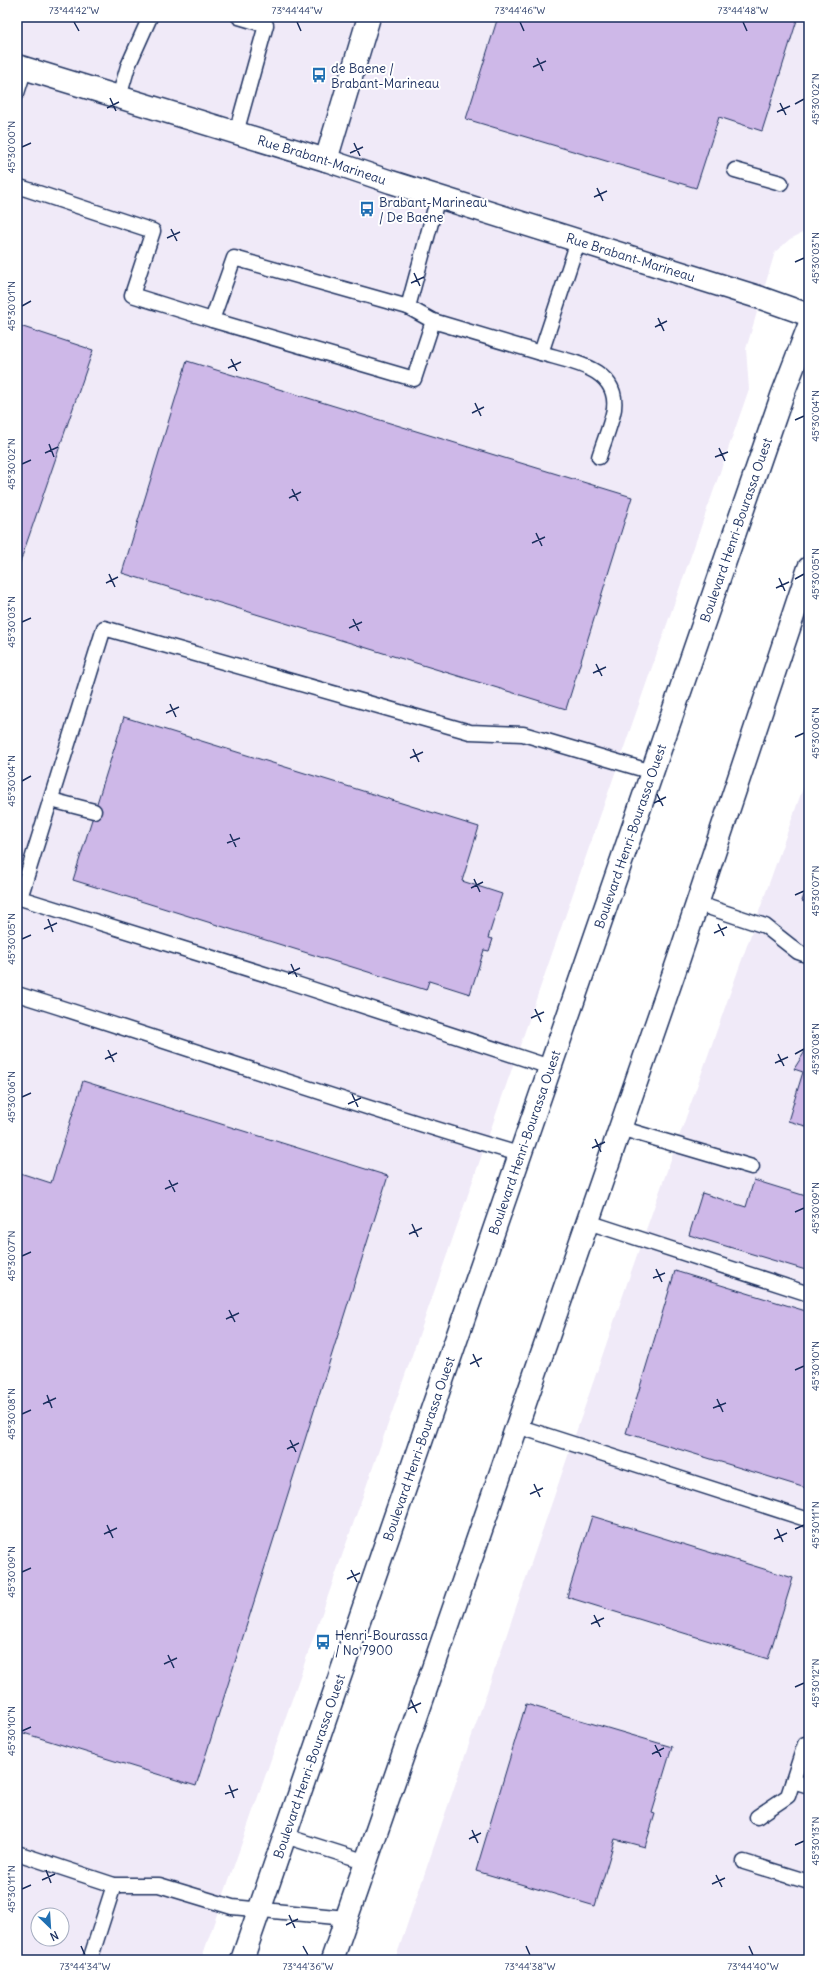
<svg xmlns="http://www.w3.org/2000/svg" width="826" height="1977" font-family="Delius,sans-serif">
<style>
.built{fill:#f0eaf8;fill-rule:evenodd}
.building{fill:#ceb8e8;stroke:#1b2f5e}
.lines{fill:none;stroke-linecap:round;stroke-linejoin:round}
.service-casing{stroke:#1b2f5e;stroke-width:17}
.minor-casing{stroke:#1b2f5e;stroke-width:25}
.primary-casing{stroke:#1b2f5e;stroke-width:25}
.service{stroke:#fff;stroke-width:14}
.minor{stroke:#fff;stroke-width:22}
.primary{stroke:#fff;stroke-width:22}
.ticks{fill:none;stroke:#1b2f5e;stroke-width:1.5}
.labels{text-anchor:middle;stroke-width:4;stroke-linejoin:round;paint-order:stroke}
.poi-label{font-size:13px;fill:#1b2f5e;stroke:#fff;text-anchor:start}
.street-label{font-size:13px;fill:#1b2f5e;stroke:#fff}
.neatline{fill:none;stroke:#1b2f5e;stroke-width:1.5}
.ticks-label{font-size:10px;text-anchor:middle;fill:#1b2f5e}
</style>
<rect width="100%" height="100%" fill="#fff"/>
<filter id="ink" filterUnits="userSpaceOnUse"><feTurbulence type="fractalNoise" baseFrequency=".025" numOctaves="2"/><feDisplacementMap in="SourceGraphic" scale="8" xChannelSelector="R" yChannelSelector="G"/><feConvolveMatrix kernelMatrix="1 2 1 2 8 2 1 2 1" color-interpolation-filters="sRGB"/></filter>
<g filter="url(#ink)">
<g class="built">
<path d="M17,17H809V216L804,232L790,239L775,252L746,349L749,389L201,1960H17ZM38,1915H62V1939H38Z"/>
<path d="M809,771V1960H395L631,1272Z"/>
</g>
<g class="building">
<path d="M498,17H798L762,131L719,117L696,188L466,119Z"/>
<path d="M17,325L93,350L17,571Z"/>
<path d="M187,361L632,497L566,709L122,573Z"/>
<path d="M124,717L479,827L462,881L502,894L488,938L493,939L489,951L484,950L470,994L429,981L426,990L73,880Z"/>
<path d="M809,881V904L802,901Z"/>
<path d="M809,1037V1127L788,1121L803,1072L794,1069L804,1053Z"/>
<path d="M83,1081L388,1176L196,1786L17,1731V1172L51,1183Z"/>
<path d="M754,1180L809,1197V1271L689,1235L702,1193L746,1207Z"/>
<path d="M675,1271L809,1312V1489L626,1433Z"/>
<path d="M592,1516L793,1578L768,1659L567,1597Z"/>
<path d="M526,1704L672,1747L652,1813L655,1814L645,1847L615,1839L595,1906L476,1871Z"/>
</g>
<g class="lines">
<g class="service-casing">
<g id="service">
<path d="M17,93L25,68"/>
<path d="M119,97L128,66L150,17"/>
<path d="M236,133L266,25L239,17"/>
<path d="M735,170L781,183"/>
<path d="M17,186L153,231L132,295L212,320"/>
<path d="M438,197L408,307L433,321L541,353L578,241"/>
<path d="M408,307L234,258L212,320L414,379L433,321"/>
<path d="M541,353C571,362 619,368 614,409C611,425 604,441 599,457"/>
<path d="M51,800L94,811"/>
<path d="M696,903L765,926L798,952L809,956"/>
<path d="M17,994C185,1046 351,1105 519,1154"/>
<path d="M550,1067L290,982L20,898L104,628L470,732L523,734L652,772"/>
<path d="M620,1128L752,1167"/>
<path d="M588,1222L809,1294"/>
<path d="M517,1426L809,1520"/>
<path d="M793,1781L809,1786"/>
<path d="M757,1817L788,1796L805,1744"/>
<path d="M285,1836L367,1862"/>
<path d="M17,1853L114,1885H159L232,1907L346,1918"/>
<path d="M744,1862L809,1882"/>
<path d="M90,1960L114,1885"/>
</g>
</g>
<g class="minor-casing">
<g id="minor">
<path id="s1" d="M17,66L326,160L391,182L761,298L809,315"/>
<path d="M326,160L369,17"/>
</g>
</g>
<g class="primary-casing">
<g id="primary">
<path id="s2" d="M242,1960L782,396L809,326"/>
<path d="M332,1960L678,961L809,568"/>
</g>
</g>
<use href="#service" class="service"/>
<use href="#minor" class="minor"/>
<use href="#primary" class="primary"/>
</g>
</g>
<path class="ticks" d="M74,22L79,31M297,22L301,31M520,22L524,31M743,22L747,31M537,58L543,71M533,67L546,61M110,98L116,111M780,103L786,115M795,104L804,99M107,108L119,102M777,112L790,106M354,143L360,156M22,147L31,143M350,153L363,147M597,188L603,201M594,197L607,191M171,229L177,241M167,238L180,232M795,262L804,258M414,273L420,286M411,283L424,277M22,306L31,301M658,318L664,331M655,327L667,321M231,359L237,371M228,368L241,362M475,403L481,416M472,413L484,407M795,420L804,416M49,444L54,457M719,448L725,461M45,453L58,447M715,457L728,452M22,464L31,460M292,489L298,501M289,498L301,492M536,533L542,546M532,543L545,537M109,574L115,587M779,578L785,591M795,579L804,574M106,583L118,577M776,588L789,582M353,619L359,631M22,622L31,618M349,628L362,622M596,664L602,676M593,673L606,667M170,704L176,717M166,713L179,707M795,737L804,733M413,749L419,762M410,758L423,752M22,781L31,776M657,794L663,806M654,803L666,797M230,834L236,847M227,843L240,838M474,879L480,892M471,888L483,882M795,895L804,891M48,919L53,932M718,924L724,936M44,929L57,923M714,933L727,927M22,939L31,935M291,964L297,977M288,974L300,968M535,1009L541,1022M531,1018L544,1012M108,1050L114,1062M778,1054L784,1066M795,1054L804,1049M105,1059L117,1053M775,1063L788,1057M352,1094L358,1107M22,1097L31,1093M348,1104L361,1098M595,1139L601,1152M592,1148L605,1142M169,1180L175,1192M165,1189L178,1183M795,1212L804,1208M412,1224L418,1237M409,1234L422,1228M22,1256L31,1252M656,1269L662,1282M653,1278L665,1273M229,1310L235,1322M226,1319L239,1313M473,1354L479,1367M470,1364L482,1358M795,1370L804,1366M47,1395L52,1408M717,1399L723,1412M43,1404L56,1398M713,1408L726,1403M22,1414L31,1410M290,1440L296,1452M287,1449L299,1443M534,1484L540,1497M530,1494L543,1488M107,1525L113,1538M777,1529L783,1542M795,1529L804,1525M104,1534L117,1528M774,1539L787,1533M351,1570L357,1582M22,1572L31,1568M347,1579L360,1573M594,1615L600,1627M591,1624L604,1618M168,1655L174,1668M164,1664L177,1658M795,1687L804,1683M411,1700L417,1713M408,1709L421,1703M22,1731L31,1727M655,1745L661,1757M652,1754L664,1748M229,1785L234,1798M225,1794L238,1789M472,1830L478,1843M469,1839L481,1833M795,1845L804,1841M46,1870L51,1883M716,1875L722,1887M42,1880L55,1874M712,1884L725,1878M22,1889L31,1885M289,1915L295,1928M286,1925L298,1919M81,1946L85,1955M303,1946L308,1955M526,1946L530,1955M749,1946L753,1955"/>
<defs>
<g id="bus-bare" transform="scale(1.2)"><path d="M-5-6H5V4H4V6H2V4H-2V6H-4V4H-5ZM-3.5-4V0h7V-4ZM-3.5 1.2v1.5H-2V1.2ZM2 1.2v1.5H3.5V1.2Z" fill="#1f6fb2" stroke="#fff" stroke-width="2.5" paint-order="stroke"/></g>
</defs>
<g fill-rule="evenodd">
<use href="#bus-bare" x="319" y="75"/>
<use href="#bus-bare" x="367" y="209"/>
<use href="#bus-bare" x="323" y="1642"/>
</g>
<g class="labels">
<g class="poi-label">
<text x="331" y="73">de Baene /<tspan x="331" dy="15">Brabant-Marineau</tspan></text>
<text x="379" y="207">Brabant-Marineau<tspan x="379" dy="15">/ De Baene</tspan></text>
<text x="335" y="1640">Henri-Bourassa<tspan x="335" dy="15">/ No 7900</tspan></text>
</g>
<g class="street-label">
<text dy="5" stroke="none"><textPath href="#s1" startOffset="319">Rue Brabant-Marineau</textPath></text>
<text dy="5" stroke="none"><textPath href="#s1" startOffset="643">Rue Brabant-Marineau</textPath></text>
<text dy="5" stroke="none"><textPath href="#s2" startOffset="1513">Boulevard Henri-Bourassa Ouest</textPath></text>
<text dy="5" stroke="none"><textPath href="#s2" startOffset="1189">Boulevard Henri-Bourassa Ouest</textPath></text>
<text dy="5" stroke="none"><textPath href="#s2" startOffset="865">Boulevard Henri-Bourassa Ouest</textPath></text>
<text dy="5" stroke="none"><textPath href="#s2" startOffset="541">Boulevard Henri-Bourassa Ouest</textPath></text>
<text dy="5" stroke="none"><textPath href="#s2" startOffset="205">Boulevard Henri-Bourassa Ouest</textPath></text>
</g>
</g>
<rect width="826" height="1977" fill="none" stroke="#fff" stroke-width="44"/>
<g transform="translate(50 1927) rotate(155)"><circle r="19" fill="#ffffff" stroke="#a4acbf"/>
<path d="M0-3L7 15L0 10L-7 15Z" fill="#1f6fb2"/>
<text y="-6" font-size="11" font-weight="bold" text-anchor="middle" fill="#1b2f5e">N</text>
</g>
<rect x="22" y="22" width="782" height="1933" class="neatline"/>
<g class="ticks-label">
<text x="74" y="14">73°44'42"W</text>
<text x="297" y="14">73°44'44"W</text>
<text x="520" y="14">73°44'46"W</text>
<text x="743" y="14">73°44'48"W</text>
<text transform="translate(815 99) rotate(-90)" y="4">45°30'02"N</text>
<text transform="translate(11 147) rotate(-90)" y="4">45°30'00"N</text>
<text transform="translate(815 258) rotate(-90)" y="4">45°30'03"N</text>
<text transform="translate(11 306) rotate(-90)" y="4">45°30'01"N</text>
<text transform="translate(815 416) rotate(-90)" y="4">45°30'04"N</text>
<text transform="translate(11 464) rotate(-90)" y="4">45°30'02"N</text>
<text transform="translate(815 574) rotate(-90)" y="4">45°30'05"N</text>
<text transform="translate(11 622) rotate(-90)" y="4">45°30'03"N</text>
<text transform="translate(815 733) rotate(-90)" y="4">45°30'06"N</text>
<text transform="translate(11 781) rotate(-90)" y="4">45°30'04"N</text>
<text transform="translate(815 891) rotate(-90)" y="4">45°30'07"N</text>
<text transform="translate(11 939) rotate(-90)" y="4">45°30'05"N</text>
<text transform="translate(815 1049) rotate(-90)" y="4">45°30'08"N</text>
<text transform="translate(11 1097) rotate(-90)" y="4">45°30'06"N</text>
<text transform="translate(815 1208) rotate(-90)" y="4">45°30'09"N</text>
<text transform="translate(11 1256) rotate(-90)" y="4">45°30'07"N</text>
<text transform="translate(815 1366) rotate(-90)" y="4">45°30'10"N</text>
<text transform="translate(11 1414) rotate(-90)" y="4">45°30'08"N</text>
<text transform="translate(815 1525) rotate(-90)" y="4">45°30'11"N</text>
<text transform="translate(11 1572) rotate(-90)" y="4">45°30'09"N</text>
<text transform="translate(815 1683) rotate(-90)" y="4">45°30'12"N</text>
<text transform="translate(11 1731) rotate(-90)" y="4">45°30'10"N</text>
<text transform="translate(815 1841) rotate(-90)" y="4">45°30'13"N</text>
<text transform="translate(11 1889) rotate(-90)" y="4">45°30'11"N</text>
<text x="85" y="1970">73°44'34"W</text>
<text x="308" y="1970">73°44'36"W</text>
<text x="530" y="1970">73°44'38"W</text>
<text x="753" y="1970">73°44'40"W</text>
</g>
</svg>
